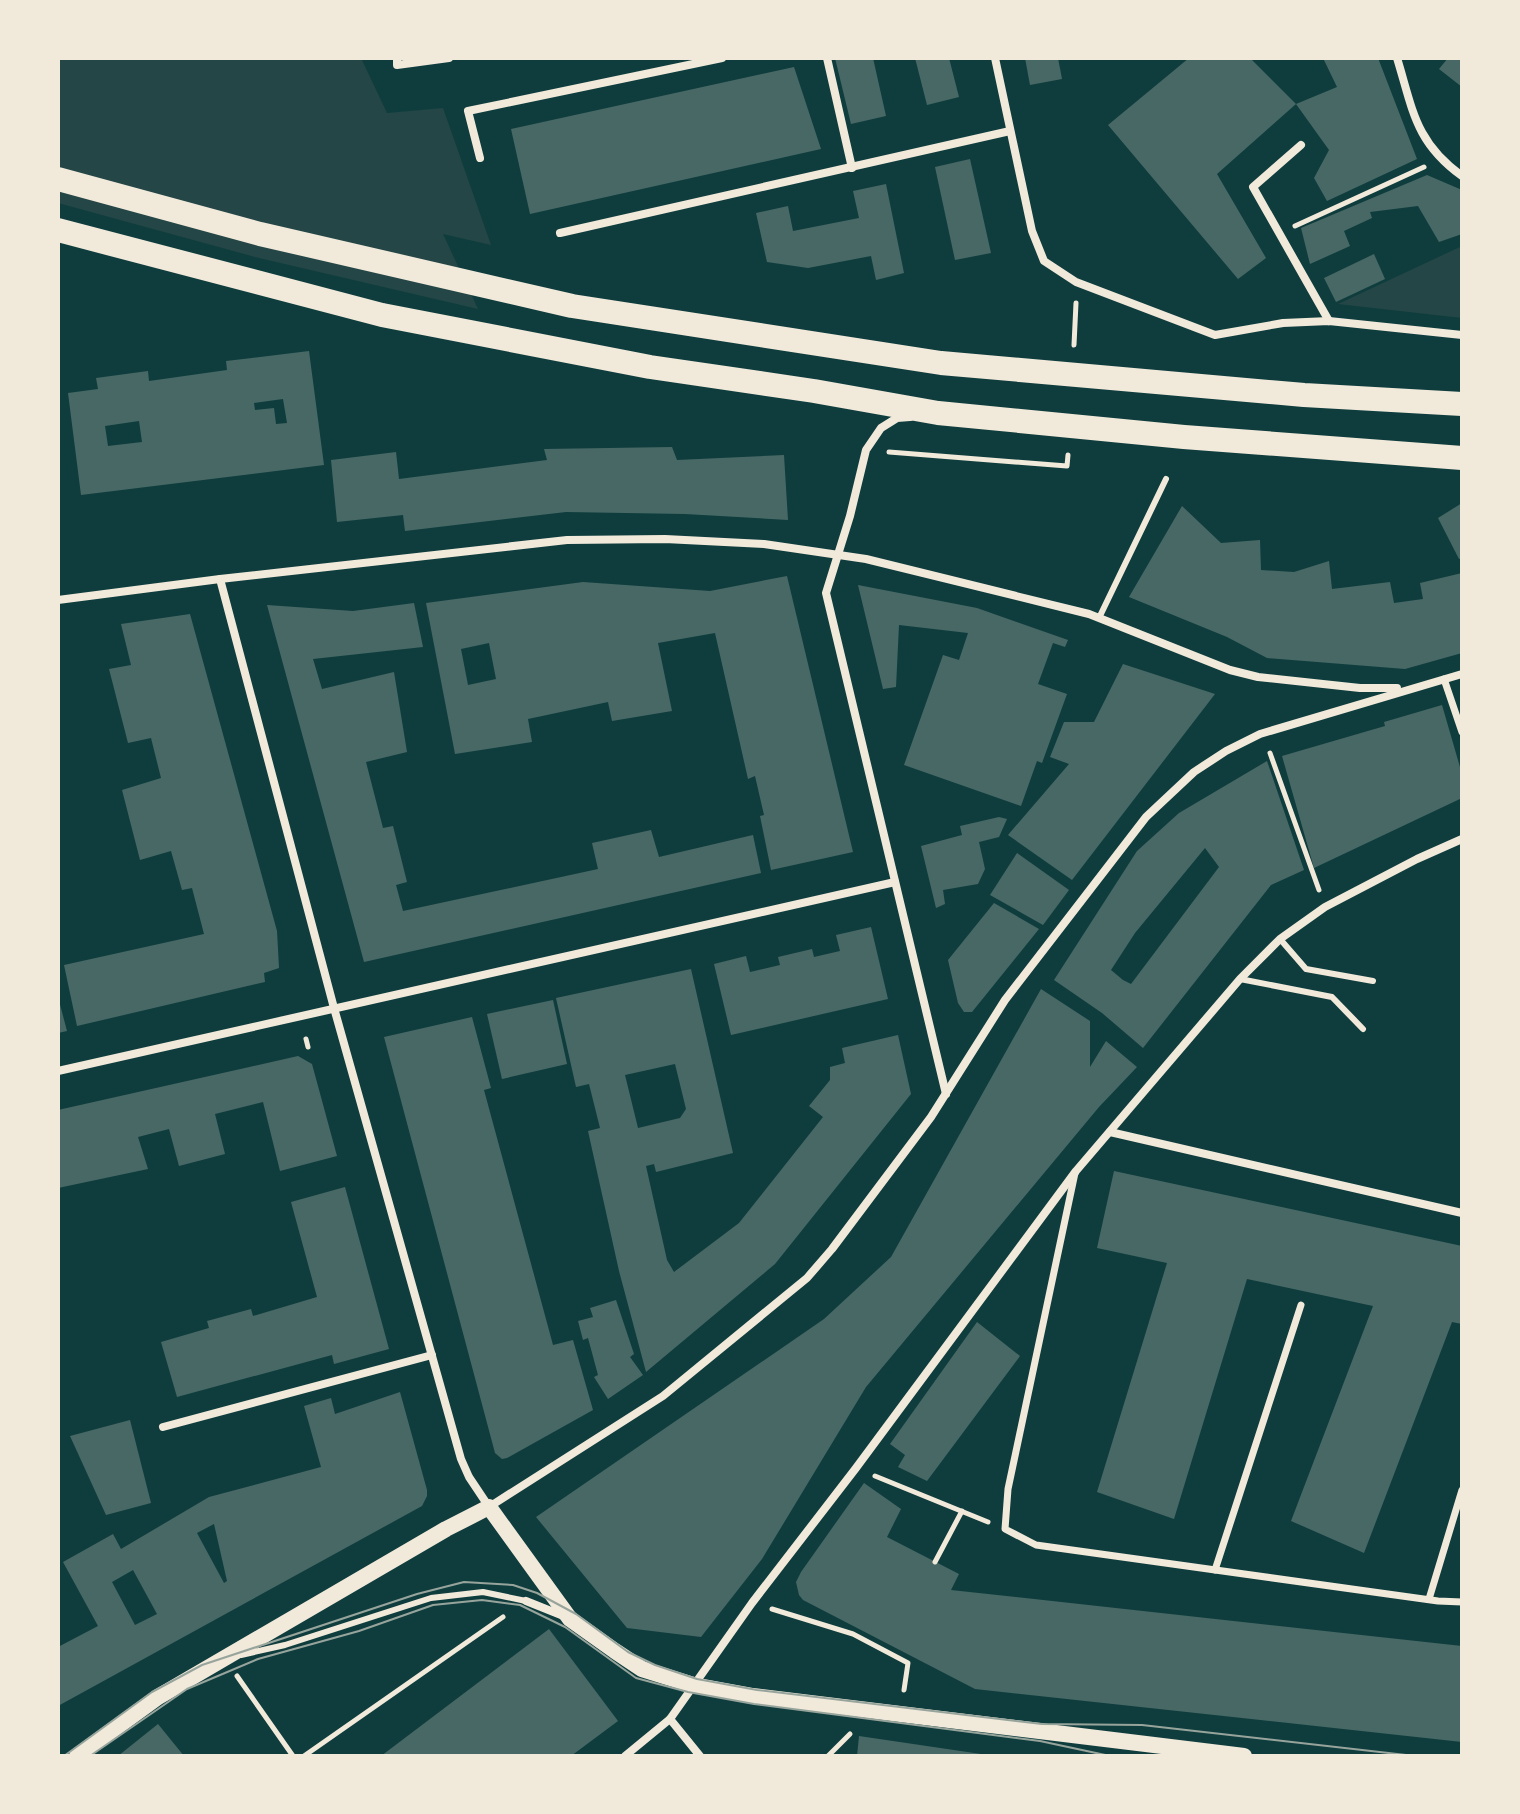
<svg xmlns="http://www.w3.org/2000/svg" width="1520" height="1814" font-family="'Asap Condensed',sans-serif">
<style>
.green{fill:#244646}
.building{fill:#486865;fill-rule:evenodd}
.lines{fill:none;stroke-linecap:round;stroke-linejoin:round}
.path{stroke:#f1e9da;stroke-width:5}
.service{stroke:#f1e9da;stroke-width:6}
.pedestrian{stroke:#f1e9da;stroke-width:7}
.minor{stroke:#f1e9da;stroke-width:8}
.secondary{stroke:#f1e9da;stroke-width:16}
.motorway{stroke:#f1e9da;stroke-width:24}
.tram{stroke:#97a49c;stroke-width:2}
</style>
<rect width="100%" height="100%" fill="#0f3d3e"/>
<g class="green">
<path d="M58,58H361L387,113L443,108L491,245L443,234L478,309L259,258L58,203Z"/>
<path d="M1462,245V318L1338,304L1462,246Z"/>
</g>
<g class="building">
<path d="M835,58H873L886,116L851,124Z"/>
<path d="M915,58H949L959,97L927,105Z"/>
<path d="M1025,58H1058L1062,79L1030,85Z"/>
<path d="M1189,58H1250L1296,104L1217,174L1266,258L1238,279L1108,125Z"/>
<path d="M1323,58H1378L1417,159L1327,201L1314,178L1329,150L1296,104L1337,87Z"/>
<path d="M1448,58H1462V87L1439,69Z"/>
<path d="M794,67L821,149L530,214L511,129Z"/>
<path d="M970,159L991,253L955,260L935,167Z"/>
<path d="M1427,175L1462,190V234L1439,242L1418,206L1370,212L1372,218L1344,231L1350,246L1310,264L1301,228Z"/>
<path d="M886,184L904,273L876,280L871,256L808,268L767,262L756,213L788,206L793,231L859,218L853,191Z"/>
<path d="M1374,254L1385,279L1336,302L1324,278Z"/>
<path d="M309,351L324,465L81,495L68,393L98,389L96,378L148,371L149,381L227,370L226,361ZM283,399L287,423L276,424L274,408L255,410L254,403ZM139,421L142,442L108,446L105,426Z"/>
<path d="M672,447L677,460L784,455L788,520L685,514L566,512L405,531L403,515L337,522L331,460L396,452L399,479L547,460L544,449Z"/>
<path d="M1462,503V558L1459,559L1438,518Z"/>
<path d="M1182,506L1221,543L1260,540L1261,570L1294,572L1329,561L1332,589L1390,582L1394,603L1423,599L1420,583L1462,573V653L1405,669L1267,658L1227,637L1129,597Z"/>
<path d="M787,576L853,852L771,870L760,816L764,815L755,776L748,779L715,633L658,643L672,711L612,721L608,702L528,719L532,742L455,754L426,603L583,582L710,591ZM489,643L496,679L468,685L461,649Z"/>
<path d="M858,585L977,608L1068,640L1065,647L1053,643L1038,684L1067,694L1042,763L1037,761L1021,806L904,765L943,655L959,660L968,633L899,625L896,687L883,689Z"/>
<path d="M414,603L423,647L313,659L322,689L394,672L407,752L366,762L383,828L393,826L407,882L396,885L403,911L598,869L592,843L651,830L659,857L753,835L761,873L364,962L267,605L353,611Z"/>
<path d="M190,614L277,931L279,968L264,973L265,982L77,1026L64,965L204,934L192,888L182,890L171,851L140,860L122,790L161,778L151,738L128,743L109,669L131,665L121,624Z"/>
<path d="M1123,664L1215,694L1072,880L1008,835L1069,764L1050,757L1064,722H1094Z"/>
<path d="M1442,705L1462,774V798L1314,868L1282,756L1385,726L1384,722Z"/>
<path d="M1267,761L1304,870L1271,885L1143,1048L1102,1013L1054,980L1137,851L1179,813ZM1205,848L1219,867L1131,984L1123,980L1111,970L1135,933Z"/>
<path d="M999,817L1007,819L999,837L979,842L985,869L978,884L943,890L945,904L936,908L921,846L962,835L960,826Z"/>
<path d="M1017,853L1069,890L1043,925L990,895Z"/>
<path d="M994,903L1039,929L972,1012H964L958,1003L948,960Z"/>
<path d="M871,927L888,999L731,1035L714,964L746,956L750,972L780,965L778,957L812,949L814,957L840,951L836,935Z"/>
<path d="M691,969L733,1153L656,1172L654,1164L646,1166L667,1260L674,1272L739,1223L823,1117L809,1106L830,1080V1067L845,1063L842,1048L898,1035L911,1094L775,1264L646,1372L619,1271L588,1131L600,1128L589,1084L576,1087L556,998ZM675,1064L686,1109L680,1118L638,1128L625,1075Z"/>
<path d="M1041,989L1090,1021V1067L1106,1041L1137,1067L1099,1107L866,1387L762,1559L701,1637L627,1628L536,1517L824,1319L891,1257Z"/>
<path d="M58,997L67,1031L58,1033Z"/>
<path d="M553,1000L567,1064L502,1079L487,1014Z"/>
<path d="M472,1017L491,1088L484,1090L553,1345L573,1340L593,1410L507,1458L502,1459L495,1453L384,1037Z"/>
<path d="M298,1056L312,1064L337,1156L280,1171L263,1102L215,1114L225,1154L179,1166L169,1129L138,1137L148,1169L58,1188V1110Z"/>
<path d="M1114,1171L1462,1246V1324L1452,1322L1364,1553L1291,1521L1373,1306L1247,1279L1174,1519L1097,1492L1167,1263L1097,1248Z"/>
<path d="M345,1187L389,1349L334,1364L332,1355L177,1397L161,1342L209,1328L207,1321L251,1309L253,1316L317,1297L291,1202Z"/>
<path d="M616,1300L634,1354L630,1357L643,1375L608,1399L594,1377L598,1375L588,1338L583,1340L578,1321L593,1317L590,1308Z"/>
<path d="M977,1322L1020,1356L927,1481L898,1467L905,1455L890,1444Z"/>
<path d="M400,1392L427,1490V1496L422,1506L58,1706V1647L98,1626L63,1562L113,1534L121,1549L209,1497L321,1467L304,1406L331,1398L335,1414ZM214,1524L227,1581L224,1583L197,1533ZM133,1570L157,1614L135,1625L112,1582Z"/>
<path d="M130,1420L151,1503L106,1515L70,1436Z"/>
<path d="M864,1483L901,1509L887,1537L959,1574L951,1590L1462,1646V1742L975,1689L803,1600L799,1595L796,1582L801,1572Z"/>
<path d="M549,1629L618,1721L571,1756H381Z"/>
<path d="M158,1724L184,1756H118Z"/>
<path d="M859,1736L981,1754V1756H857Z"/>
</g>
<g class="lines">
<g class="path">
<path d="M1295,226L1424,167"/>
<path d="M1074,345L1076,303"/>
<path d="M889,452L1067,466L1068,455"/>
<path d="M1270,753L1319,890"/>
<path d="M306,1039L308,1047"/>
<path d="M875,1476L988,1522"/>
<path d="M935,1562L962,1511"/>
<path d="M772,1609L853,1634L908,1663L904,1690"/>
<path d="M237,1676L293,1756"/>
<path d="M304,1756L503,1617"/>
<path d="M828,1756L850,1734"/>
</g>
<g class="service">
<path d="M1099,618L1166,479"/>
<path d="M1280,939L1306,969L1373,981"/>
<path d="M1240,979L1332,997L1363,1029"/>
<path d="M241,1655L285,1645L431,1598L483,1592L526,1601"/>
</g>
<g class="pedestrian">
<path d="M1444,679L1462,732"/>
<path d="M1075,1173L1008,1489L1005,1529L1036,1545L1438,1601L1462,1602"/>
<path d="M1215,1570L1301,1305"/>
<path d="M1429,1599L1462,1490"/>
</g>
<g class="minor">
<path d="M397,58V65L449,58"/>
<path d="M827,58L852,168"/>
<path d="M995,58L1032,231L1044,261L1076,282L1215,335L1283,323L1329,321L1462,335"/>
<path d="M1397,58C1413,110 1415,142 1462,176"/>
<path d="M1301,145L1253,187L1329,321"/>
<path d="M480,158L468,111L722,58"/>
<path d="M560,233L1010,131"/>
<path d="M910,417L897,418L881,428L866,450L850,516L826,593L946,1094"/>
<path d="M220,579L334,1008L461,1459L469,1477L489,1507L663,1396L807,1278L832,1249L931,1117L1005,1000L1146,817L1194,772L1226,751L1260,734L1462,674"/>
<path d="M58,600L220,579L567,540L665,539L764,544L866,559L1089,614L1230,670L1258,677L1360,688H1397"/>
<path d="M58,1071L895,882"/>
<path d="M1110,1132L1462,1213"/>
<path d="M163,1427L432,1355"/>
<path d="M526,1601L566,1617"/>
<path d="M670,1719L700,1756"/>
<path d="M625,1756L670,1719L752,1603L856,1468L1076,1171L1240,979L1280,939L1325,907L1417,859L1462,839"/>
</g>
<path class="secondary" d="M77,1756L158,1697L446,1529L489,1507L570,1619L615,1651L642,1669L693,1685L753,1696L1244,1756"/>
<g class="motorway">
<path d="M58,179L260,234L572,306L941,363L1304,395L1462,404"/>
<path d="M58,230L382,315L650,367L814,391L938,413L1184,437L1462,458"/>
</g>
<g class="tram">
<path d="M64,1756L152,1692L202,1665L417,1594L464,1582L513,1585L537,1593L576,1614L628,1652L655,1665L697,1679L757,1690L1042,1724L1142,1725L1415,1756"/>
<path d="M90,1756L187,1689L258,1659L359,1631L433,1605L482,1600L520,1605L565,1627L636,1678L688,1692L754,1704L1040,1741L1110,1756"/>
</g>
</g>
<rect width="1520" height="1814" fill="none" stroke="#f1e9da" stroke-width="120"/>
</svg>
